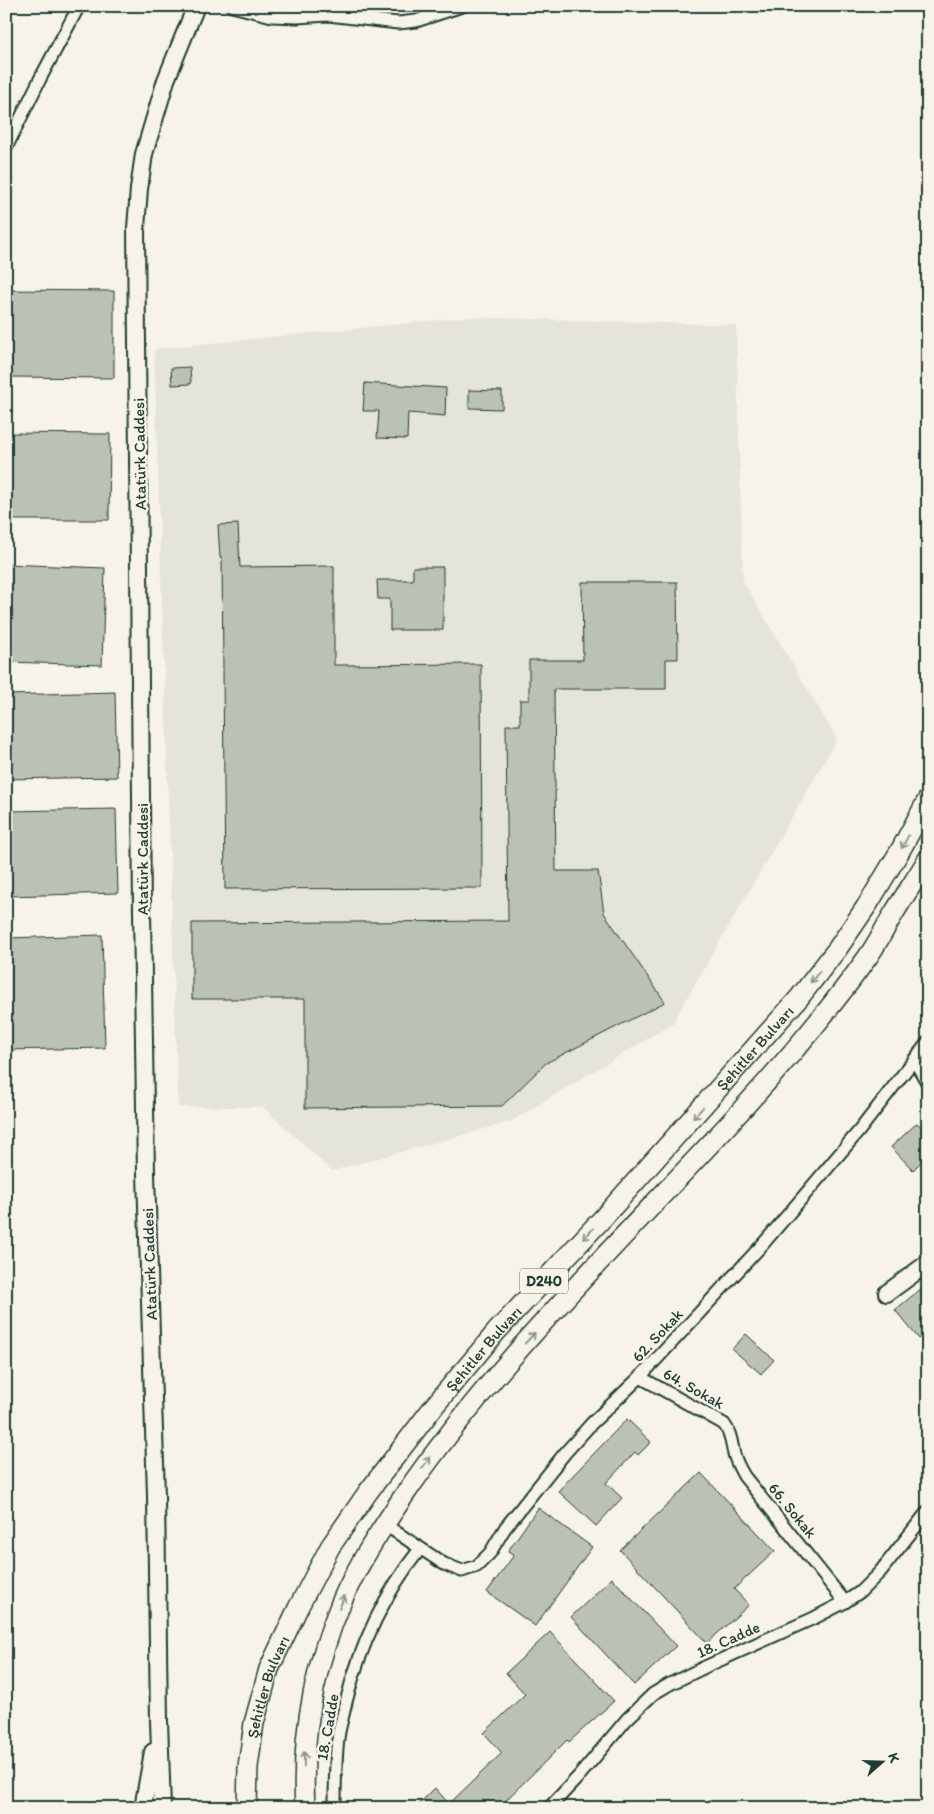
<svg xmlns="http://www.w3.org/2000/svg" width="934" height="1814" font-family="Itim,sans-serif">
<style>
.built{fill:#e5e4d9}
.building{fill:#bbc1b6;stroke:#1f3d34}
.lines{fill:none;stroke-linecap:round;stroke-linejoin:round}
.street-casing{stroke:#1f3d34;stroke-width:15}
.secondary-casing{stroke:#1f3d34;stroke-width:20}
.primary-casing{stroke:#1f3d34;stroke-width:22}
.street{stroke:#f7f3e8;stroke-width:11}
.secondary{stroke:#f7f3e8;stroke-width:16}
.primary{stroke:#f7f3e8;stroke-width:19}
.oneway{stroke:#8b988e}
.labels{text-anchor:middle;stroke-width:5;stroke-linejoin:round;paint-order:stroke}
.shield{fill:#f7f3e8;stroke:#60746a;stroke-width:1}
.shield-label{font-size:15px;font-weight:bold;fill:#1f3d34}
.street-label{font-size:16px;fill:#1f3d34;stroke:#f7f3e8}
</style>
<rect width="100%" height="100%" fill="#f7f3e8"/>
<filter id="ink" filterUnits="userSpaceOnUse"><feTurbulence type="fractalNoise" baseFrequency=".02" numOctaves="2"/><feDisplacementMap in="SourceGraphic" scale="10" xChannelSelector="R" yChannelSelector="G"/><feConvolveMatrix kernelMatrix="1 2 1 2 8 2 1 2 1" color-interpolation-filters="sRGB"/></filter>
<g filter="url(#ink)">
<path class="built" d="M468,317L736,325L743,581L837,739L672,1024L510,1122L332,1171L263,1107H178L154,349Z"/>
<g class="building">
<path d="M6,290L114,291V378L6,377Z"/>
<path d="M190,367L191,384L172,385L171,368Z"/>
<path d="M365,383L446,388L445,416L408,413L407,439L377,438L379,411H363Z"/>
<path d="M469,390L502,391V409L469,408Z"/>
<path d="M6,433L110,434L109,520H6Z"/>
<path d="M238,524L240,567L334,566V665L481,664L482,888L225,889L222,558H220L218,525Z"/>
<path d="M6,564L105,568L102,665L6,662Z"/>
<path d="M413,567H443V630H390V599H378L377,580H413Z"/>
<path d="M582,582H677L678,659H666V689H554L556,871H598L604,913L665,1002L546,1063L502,1106L305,1108V999H192V923L508,921L506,725H520V700H529V660H583Z"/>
<path d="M115,692L117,777L6,779V695Z"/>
<path d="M116,809L118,893L6,896V811Z"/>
<path d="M102,935L105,1048L6,1050V938Z"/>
<path d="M917,1123L928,1134V1155L913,1170L891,1147Z"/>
<path d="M928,1283V1331L919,1339L895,1310Z"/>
<path d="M746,1334L774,1360L761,1374L732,1349Z"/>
<path d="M627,1419L651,1442L638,1455L635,1452L606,1483L622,1498L596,1526L558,1491Z"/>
<path d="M701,1473L775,1551L734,1589L749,1605L707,1643L620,1550Z"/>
<path d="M538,1508L592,1547L535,1626L487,1592L514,1555L508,1551Z"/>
<path d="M612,1578L676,1646L634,1685L571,1617Z"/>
<path d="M550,1632L614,1701L569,1742L567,1740L498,1808H415L435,1788L449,1804L502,1753L484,1733L525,1694L506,1673Z"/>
</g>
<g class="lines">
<g class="street-casing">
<g id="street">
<path d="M232,6L272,16L297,17L328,15L398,23L416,21L462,6"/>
<path d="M6,148L40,79L79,6"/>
<path d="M914,1060L928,1084"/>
<path d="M640,1377L724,1424C731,1433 731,1442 734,1454C736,1462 740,1469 744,1476L845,1602"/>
<path d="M384,1524L444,1564L462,1571L477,1566L490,1553L505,1528L565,1453L592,1423L640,1377L763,1244L859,1131L928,1042"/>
<path d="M335,1808C335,1783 335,1757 339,1732C341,1722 344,1712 346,1702C360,1646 384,1594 420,1549"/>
<path d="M549,1808L579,1776L627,1719L653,1694L670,1684L707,1666L814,1618L845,1602L860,1592L880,1572L928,1511"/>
</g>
</g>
<g class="secondary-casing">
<g id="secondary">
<path d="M887,1293L928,1263"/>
<path d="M143,1808L153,1752"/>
<path d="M162,1808L159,1721L156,1495L146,1174L142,911L136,228L139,189L144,154L166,80L196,6"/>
</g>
</g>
<g class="primary-casing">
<g id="primary">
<path id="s1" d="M247,1808L248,1767L254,1723L269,1669L298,1608L330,1547L368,1492L435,1405L497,1331L603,1218L799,998L838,948L868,904L900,851L928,799"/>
<path d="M305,1808C301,1738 314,1668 341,1603C357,1565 380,1531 403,1497C495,1363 614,1248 725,1128C775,1074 824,1018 867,958C877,944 885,928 894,913C905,895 917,877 928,859"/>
</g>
</g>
<use href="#street" class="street"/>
<use href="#secondary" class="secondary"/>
<use href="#primary" class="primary"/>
</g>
<defs><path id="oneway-shaft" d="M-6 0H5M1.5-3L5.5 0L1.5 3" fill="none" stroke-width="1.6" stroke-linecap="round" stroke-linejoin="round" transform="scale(1.25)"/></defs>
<g class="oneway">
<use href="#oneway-shaft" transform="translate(905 842) rotate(118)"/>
<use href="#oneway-shaft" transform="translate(815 977) rotate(129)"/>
<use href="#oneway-shaft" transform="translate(698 1113) rotate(132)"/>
<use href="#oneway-shaft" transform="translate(588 1234) rotate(133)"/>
<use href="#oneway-shaft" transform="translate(530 1338) rotate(-47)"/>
<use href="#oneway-shaft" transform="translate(426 1463) rotate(-53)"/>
<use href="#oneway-shaft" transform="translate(342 1602) rotate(-67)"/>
<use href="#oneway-shaft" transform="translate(304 1759) rotate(-89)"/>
</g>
</g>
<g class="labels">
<rect class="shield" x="520" y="1268.5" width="48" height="25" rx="4"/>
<g class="shield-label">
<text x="544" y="1286">D240</text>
</g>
<g class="street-label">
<text transform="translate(139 454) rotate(-91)" y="6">Atatürk Caddesi</text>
<text transform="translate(142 859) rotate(-90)" y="6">Atatürk Caddesi</text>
<text dy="6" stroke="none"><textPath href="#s1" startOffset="934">Şehitler Bulvarı</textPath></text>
<text transform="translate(149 1264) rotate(-92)" y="6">Atatürk Caddesi</text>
<text transform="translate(657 1335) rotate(-47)" y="6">62. Sokak</text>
<text dy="6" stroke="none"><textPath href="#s1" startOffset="529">Şehitler Bulvarı</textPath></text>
<text transform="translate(694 1388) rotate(29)" y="6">64. Sokak</text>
<text transform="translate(793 1510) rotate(51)" y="6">66. Sokak</text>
<text transform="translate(728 1639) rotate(-24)" y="6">18. Cadde</text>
<text dy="6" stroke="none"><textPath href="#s1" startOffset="124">Şehitler Bulvarı</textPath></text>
<text transform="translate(327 1727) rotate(-80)" y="6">18. Cadde</text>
</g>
</g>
<rect width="934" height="1814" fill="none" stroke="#f7f3e8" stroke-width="25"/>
<rect x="12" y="12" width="909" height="1789" fill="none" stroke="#1f3d34" stroke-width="2" filter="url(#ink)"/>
<g transform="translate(882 1762) rotate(70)" stroke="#f7f3e8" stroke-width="4" paint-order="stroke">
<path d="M0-4L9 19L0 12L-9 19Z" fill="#1f3d34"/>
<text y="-8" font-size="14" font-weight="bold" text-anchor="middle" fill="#1f3d34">K</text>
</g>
</svg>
